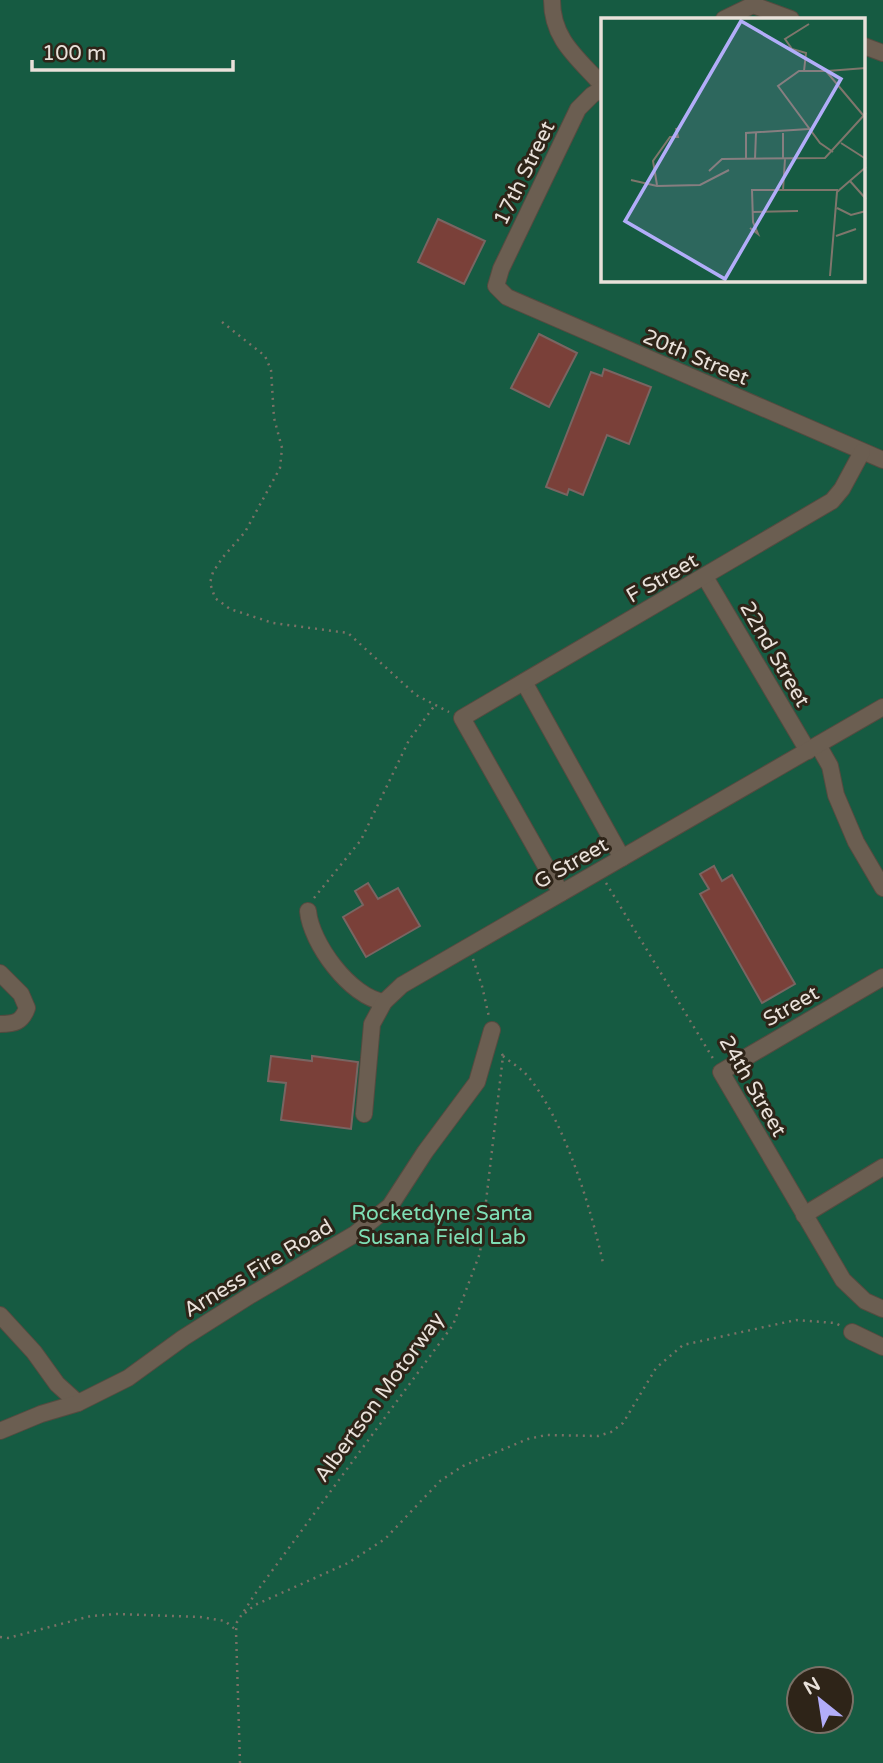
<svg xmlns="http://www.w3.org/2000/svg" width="883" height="1763" font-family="'Varela Round',sans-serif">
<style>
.green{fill:#165b42;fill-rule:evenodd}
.building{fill:#7a4039;stroke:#796562;stroke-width:2}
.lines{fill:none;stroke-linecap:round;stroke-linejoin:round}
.minor-casing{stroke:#544b40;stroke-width:18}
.path{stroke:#7a7166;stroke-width:2.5;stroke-dasharray:2 5;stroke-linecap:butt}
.minor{stroke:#6b5e51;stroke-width:16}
.labels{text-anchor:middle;stroke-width:6;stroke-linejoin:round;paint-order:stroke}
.street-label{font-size:21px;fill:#e9e1da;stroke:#2e2418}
.park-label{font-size:21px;fill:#7edfb5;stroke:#2e2418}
.inset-road{fill:none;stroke:#7f766c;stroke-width:2}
.view{fill:#b2adf9;fill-opacity:0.15;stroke:#b2adf9;stroke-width:3.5}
.inset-edge{fill:none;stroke:#e9e1da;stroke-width:3.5}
</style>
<rect width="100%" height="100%" fill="#382e22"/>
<path class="green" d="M0,0H883V1763H0ZM603,19H864V280H603ZM799,1679H841V1721H799Z"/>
<g class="building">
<path d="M438,219L485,241L464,284L418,262Z"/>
<path d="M539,334L577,353L549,407L511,388Z"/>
<path d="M604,369L651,387L629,444L607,435L583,495L569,489L567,495L546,487L591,372L602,376Z"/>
<path d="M714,866L722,881L732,875L795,984L762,1003L700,894L709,889L700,874Z"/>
<path d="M368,883L378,899L398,888L420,926L366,957L343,917L363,905L355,891Z"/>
<path d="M271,1056L312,1061V1056L358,1062L351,1129L281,1120L286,1083L268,1081Z"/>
</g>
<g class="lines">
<g class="minor-casing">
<g id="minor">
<path d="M552,0C552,40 578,58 603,86"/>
<path d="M724,19L753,5L791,19"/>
<path d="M864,46L883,53"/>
<path d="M603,88L592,95L578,109L501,269L496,286L507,297L883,460"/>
<path d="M705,577L808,751"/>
<path d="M524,682L622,858"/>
<path d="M818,745L830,766L836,795L856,842L883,888"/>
<path d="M561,893L462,718L832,501L842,489L862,452"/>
<path d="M308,911C311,943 350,997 384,1002"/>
<path d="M0,973L21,994L27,1008C22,1022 15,1024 0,1024"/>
<path d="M883,977L721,1072L843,1280L865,1301L883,1309"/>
<path d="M364,1114L372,1024L384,1002L402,985L883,707"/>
<path d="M804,1215L883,1167"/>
<path d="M0,1315L34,1352L57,1384L78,1403"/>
<path d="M852,1332L883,1347"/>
<path d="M0,1431L41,1414L78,1403L128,1378L183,1338L251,1295L355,1234L390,1206L425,1152L477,1082L492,1030"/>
</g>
</g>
<g class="path">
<path d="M222,322L265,356L271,370L274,418L282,448L280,468L245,532L223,557L213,572L210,583L215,598L230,609L273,623L348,633L416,695L449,712"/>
<path d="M606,883L714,1060"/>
<path d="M314,898L361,840L409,740L435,705"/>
<path d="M473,959L482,986L489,1017"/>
<path d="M503,1056C510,1062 519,1067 525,1073C563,1115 591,1208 603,1263"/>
<path d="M245,1613L255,1605L348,1563L385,1539L440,1481L463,1466L528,1439L546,1435L598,1436L611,1432L623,1423L656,1368L683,1345L796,1320L835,1323L841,1326"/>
<path d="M0,1637L8,1638L91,1616L117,1614L200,1617L225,1621L236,1630"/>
<path d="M240,1763L236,1631L237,1622L255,1594L453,1325L480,1253L503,1056L501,1052"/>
</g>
<use href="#minor" class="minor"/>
</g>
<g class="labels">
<g class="street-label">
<text transform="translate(524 173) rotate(-64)" y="7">17th Street</text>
<text transform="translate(696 357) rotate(23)" y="7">20th Street</text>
<text transform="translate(662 578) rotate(-30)" y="7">F Street</text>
<text transform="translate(775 654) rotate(60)" y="7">22nd Street</text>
<text transform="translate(571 863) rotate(-30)" y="7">G Street</text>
<text transform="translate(791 1006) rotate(-30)" y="7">Street</text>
<text transform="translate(753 1086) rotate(60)" y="7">24th Street</text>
<text transform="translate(258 1268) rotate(-31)" y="7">Arness Fire Road</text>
<text transform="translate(379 1397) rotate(-54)" y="7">Albertson Motorway</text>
</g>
<g class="park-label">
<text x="442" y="1220">Rocketdyne Santa<tspan x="442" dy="24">Susana Field Lab</tspan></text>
</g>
</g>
<g transform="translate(601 18)">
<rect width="264" height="264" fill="#382e22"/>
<path d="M0,0H264V264H0Z" fill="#165b42"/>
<path class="inset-road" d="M203,53L205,35L191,31L184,21L208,6M226,53L265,50M182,115V141M240,125L265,141M232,134L219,125L177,68L198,53H225L262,97M145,141V115L208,111M154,141L155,115M108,153L121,141L224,140L265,95M30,162L56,168L99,167L128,152M249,163L265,181M56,167L52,143L69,119H77L75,110M182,172L184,141M236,190L250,197L265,193M151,194L197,193M149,210L157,216L152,204L151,172H237M235,218L255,211M229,258L236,174L265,149"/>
<path class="view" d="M140,3L240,61L124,261L24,203Z"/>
<rect width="264" height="264" class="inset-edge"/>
</g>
<g transform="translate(820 1700) rotate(330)"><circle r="33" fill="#2e2418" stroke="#797066" stroke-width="2"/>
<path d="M0-5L12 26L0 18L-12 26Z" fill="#b2adf9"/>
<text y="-10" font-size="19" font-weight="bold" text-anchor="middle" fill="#e9e1da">N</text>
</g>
<path d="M32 60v10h201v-10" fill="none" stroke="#e9e1da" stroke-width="3.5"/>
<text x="42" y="60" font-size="21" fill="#e9e1da" stroke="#2e2418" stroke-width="5" paint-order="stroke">100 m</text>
</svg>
